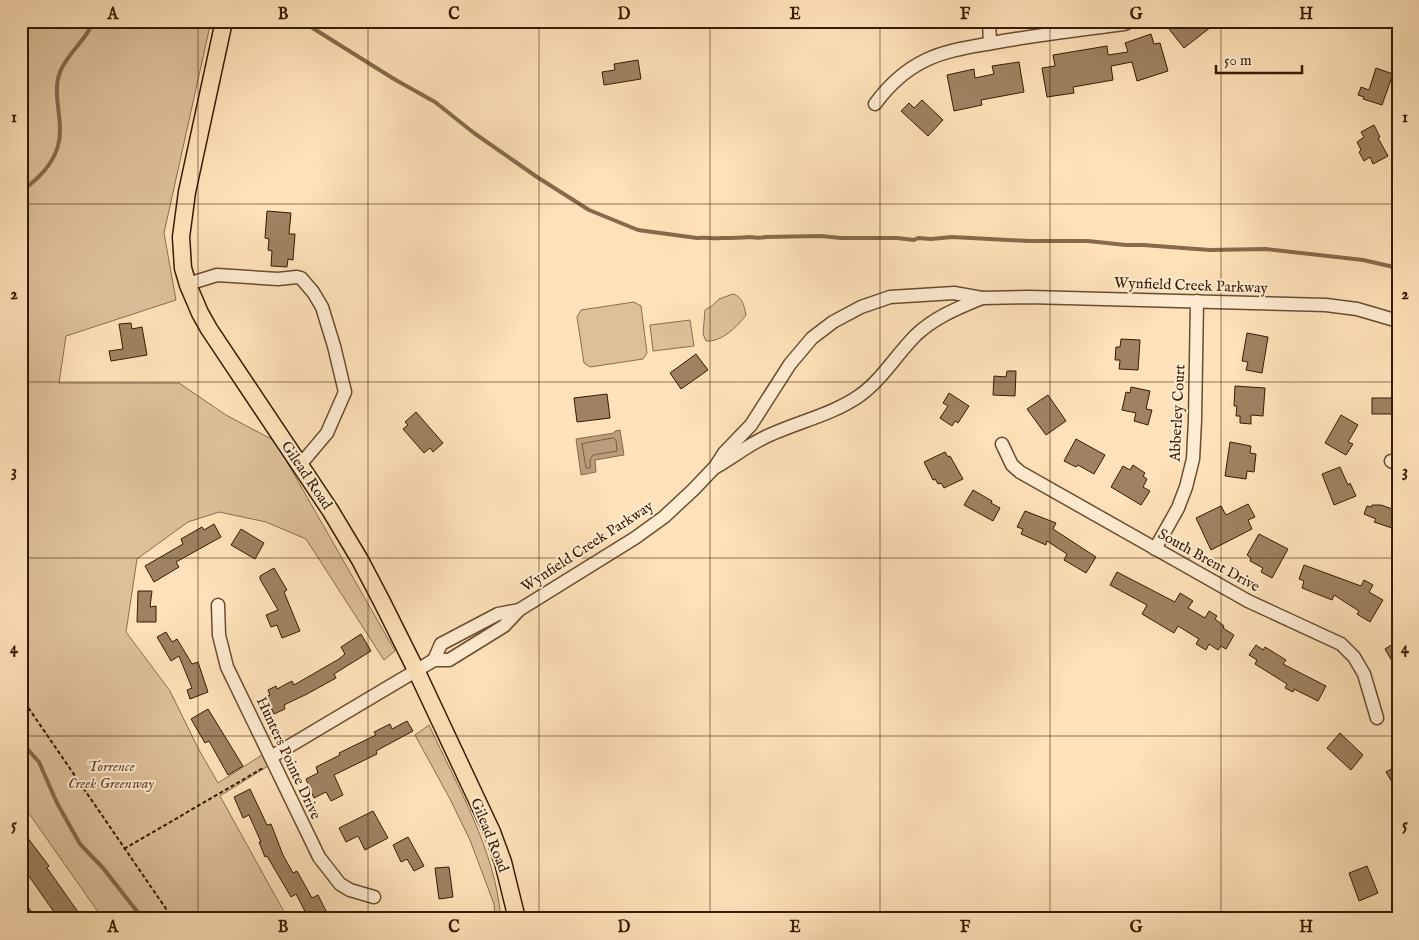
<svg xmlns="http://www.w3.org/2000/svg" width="1419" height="940" font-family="'IM FELL English',serif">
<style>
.green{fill:#ddc09a;stroke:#896e4e}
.water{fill:#ba9e7b;stroke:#856a4b}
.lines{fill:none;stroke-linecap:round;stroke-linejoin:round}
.shore{stroke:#785c3e;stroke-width:1}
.stream{stroke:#856a4b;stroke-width:4}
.building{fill:#9e8261;stroke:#351b02}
.minor-casing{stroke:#684d30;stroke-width:15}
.major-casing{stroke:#351b02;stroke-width:19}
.path{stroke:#351b02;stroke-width:2;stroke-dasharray:4 2.5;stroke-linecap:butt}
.minor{stroke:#ffecd2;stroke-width:12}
.major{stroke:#ffe2b9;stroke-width:16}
.grid{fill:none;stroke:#351b02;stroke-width:1;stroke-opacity:0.55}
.labels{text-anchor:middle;stroke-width:4;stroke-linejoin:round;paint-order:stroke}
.street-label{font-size:15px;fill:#351b02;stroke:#ffecd2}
.park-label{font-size:15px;font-style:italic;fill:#674d30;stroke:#ffecd2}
.neatline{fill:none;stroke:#351b02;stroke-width:2}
.grid-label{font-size:16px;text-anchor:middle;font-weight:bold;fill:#351b02}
</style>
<rect width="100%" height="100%" fill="#ffe2b9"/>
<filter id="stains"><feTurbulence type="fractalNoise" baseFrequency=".004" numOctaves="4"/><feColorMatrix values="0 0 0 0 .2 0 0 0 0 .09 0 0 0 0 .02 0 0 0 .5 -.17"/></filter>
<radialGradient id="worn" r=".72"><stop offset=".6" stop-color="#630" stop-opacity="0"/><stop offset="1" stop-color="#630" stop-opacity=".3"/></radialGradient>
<g class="green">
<path d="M21,21H211L164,233L176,300L66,336L59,383H179L226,415L275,441L395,651L384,660L306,539L266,522L219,512L188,522L137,559L126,632L170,691L198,748L218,783L262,755L268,766L220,796L288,919H103L21,802Z"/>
<path d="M733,294C743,297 744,306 746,315C737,327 722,342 706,341L703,334L705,310L712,306L719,299Z"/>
<path d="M634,302L641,306L647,353L643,359L590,367L584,363L577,317L581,310Z"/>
<path d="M690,320L694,346L653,351L650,325Z"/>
<path d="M429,725C458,788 495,849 501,919H495L494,904L470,840L450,799L415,735Z"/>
</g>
<path class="water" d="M620,430L624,455L595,460L596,472L581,475L576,439L614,433L615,431Z"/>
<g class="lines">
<path class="shore" d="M614,438L616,440L617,451L593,455L590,460V468H586L582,444Z"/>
<g class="stream">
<path d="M305,21L311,27L394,79L435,102L474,133L537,177L589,210L638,230L697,238C705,237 713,239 721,238C730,238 740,238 749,237C755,237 759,239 765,237L821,236L841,238H897L914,240L918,238L931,239L952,237L1028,241H1088L1126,245H1143L1210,250L1266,249L1363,260L1398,268"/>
<path d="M21,191C42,177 61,156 60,129C60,110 53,91 60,72C66,55 87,39 94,21"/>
<path d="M21,742L39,762L57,803L80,844L103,868L143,919"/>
</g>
</g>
<g class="building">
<path d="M1179,21H1207L1211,27L1184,48L1169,29Z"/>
<path d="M1151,34L1154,44L1160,43L1168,71L1137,81L1132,62L1111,66L1113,80L1073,87L1074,93L1047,97L1042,68L1055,66L1053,55L1107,46L1108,55L1128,52L1125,43Z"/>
<path d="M638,60L641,79L604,85L602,72L615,70L614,64Z"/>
<path d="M1019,62L1024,92L981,100L982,105L954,111L947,75L974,69L975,78L994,74L992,66Z"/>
<path d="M1376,68L1393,74L1382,105L1363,99L1364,97L1358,95L1361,87L1369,90Z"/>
<path d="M922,100L943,120L928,136L901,111L909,103L914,108Z"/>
<path d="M1374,125L1380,137L1378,138L1388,156L1373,164L1370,157L1364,161L1359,152L1361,150L1357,142L1364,137L1361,132Z"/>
<path d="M267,211L291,213L289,234H295L293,260L288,259L287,267L271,266L272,251L268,250L269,239L265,238Z"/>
<path d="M131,323L132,329L142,327L147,355L111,361L109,351L123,349L119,324Z"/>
<path d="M1247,333L1268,337L1262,373L1246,370L1248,362L1242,361Z"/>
<path d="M1121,339L1140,340L1138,370L1119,369L1120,360H1115L1116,347H1120Z"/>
<path d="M696,354L708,370L681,389L670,373Z"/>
<path d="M1007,371H1016L1015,396L993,395L994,376L1006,377Z"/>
<path d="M1235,386L1265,388L1263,416L1251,415V424L1240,423V416H1236L1237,406H1234Z"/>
<path d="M1131,387L1150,391L1146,409L1152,410L1148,425L1134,421L1136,413L1122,410L1126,392L1130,393Z"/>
<path d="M949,393L969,406L958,423L955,421L952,426L940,418L948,406L943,403Z"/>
<path d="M607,394L610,418L577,422L574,398Z"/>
<path d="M1048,395L1066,421L1046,435L1027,409Z"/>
<rect x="1372" y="398" width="26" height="16"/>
<path d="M416,412L443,443L433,452L430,448L424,453L403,429L408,425L405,422Z"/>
<path d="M1341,415L1358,425L1348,442L1353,444L1346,455L1325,443Z"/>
<path d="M1076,439L1105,455L1094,474L1078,465L1076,467L1064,461Z"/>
<path d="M1230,442L1251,446L1250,453L1256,454L1254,472L1247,471L1246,479L1225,476Z"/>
<path d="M945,452L948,457L950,456L963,479L944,488L941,483L938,484L935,479L933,480L924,462Z"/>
<path d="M1133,465L1145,473L1143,476L1147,479L1143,487L1150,491L1141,505L1111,487L1123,466L1130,470Z"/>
<path d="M1340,467L1348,485L1350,483L1356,496L1334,505L1322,474Z"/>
<path d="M973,490L992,501L991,503L1000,508L993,521L964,505Z"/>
<path d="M1248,504L1255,517L1248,520L1252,529L1211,550L1196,518L1221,506L1226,515Z"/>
<path d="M1372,505H1381L1398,511L1392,528L1374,522L1376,519L1364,514L1367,506L1371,507Z"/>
<path d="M1025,511L1056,523L1053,529L1096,557L1086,573L1064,560L1067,554L1047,541L1046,545L1021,534L1023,529L1017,527Z"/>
<path d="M214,524L221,537L176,562L179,567L154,582L145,566L183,544L181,539L202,527L204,530Z"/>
<path d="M241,529L264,543L255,559L231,545Z"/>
<path d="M1259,534L1288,549L1272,578L1261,572L1263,568L1250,561L1251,558L1247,555Z"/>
<path d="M1304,565L1361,586L1364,580L1373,585L1369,592L1383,600L1370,622L1357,614L1359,611L1334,595L1332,600L1302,588L1304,581L1299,579Z"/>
<path d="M274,568L287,590L284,592L300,631L282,638L277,625L271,627L266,615L278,610L260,579V576Z"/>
<path d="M1117,572L1175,602L1180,593L1193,601L1188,608L1205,618L1209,611L1217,616L1215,619L1224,626L1223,628L1234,635L1226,649L1221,646L1218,650L1209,644L1206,650L1196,644L1199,639L1178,626L1174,633L1142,614L1147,605L1110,585Z"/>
<path d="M138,591H152L150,607L156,606V622H137Z"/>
<path d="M166,632L172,642L177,639L192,664L198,662L208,692L190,699L187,690L192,688L179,656L171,661L157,637Z"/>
<path d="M361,634L371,651L334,674L336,678L307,694L284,705L285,709L274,714L266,697L270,695L268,690L276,686L277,689L292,681L294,685L339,659L345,654L341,647Z"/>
<path d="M1398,641V671L1385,649Z"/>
<path d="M1256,645L1263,650L1265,647L1286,660L1283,664L1326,686L1318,701L1294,689L1293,692L1285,688L1287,684L1255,664L1257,660L1249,655Z"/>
<path d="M208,709L243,766L228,775L209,741L205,743L191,719Z"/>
<path d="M407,721L413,731L376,751L377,754L334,775L343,795L331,801L326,792L314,798L306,779L318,773L316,767L340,755L339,753L376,735L374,732L390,724L392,729Z"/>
<path d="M1340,733L1363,755L1351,770L1327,748Z"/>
<path d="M1398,765V792L1386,772Z"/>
<path d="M250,789L267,825L271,824L283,855L293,873L297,871L312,898L318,895L330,919H309L296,894L291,897L267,856L265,857L259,842H261L249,815L243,818L234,797Z"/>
<path d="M373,811L388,838L365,850L358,836L346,842L339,828Z"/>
<path d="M21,829L49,866L47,868L83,919H59L21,865Z"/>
<path d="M408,837L424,866L414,871L407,859L401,862L393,845Z"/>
<path d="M1367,866L1378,893L1359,901L1349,873Z"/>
<path d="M449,867L453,897L439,899L435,868Z"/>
</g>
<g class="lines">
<g class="minor-casing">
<g id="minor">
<path d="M989,21L990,43"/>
<path d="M875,104C889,85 905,70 926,60C947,50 970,47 992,43C1036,35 1080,30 1124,24L1131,21"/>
<path d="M188,284L217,275L278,279L297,277L301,278L313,292L322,307L334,346L345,392L327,433L300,465"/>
<path d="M1002,444L1012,465L1020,472L1248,601L1341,644L1354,657L1364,674L1377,718"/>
<path d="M1391,461L1398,464"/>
<path d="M716,467C735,456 752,442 772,434C801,421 833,414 859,396C882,380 896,355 916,335C935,317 958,308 982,298"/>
<path d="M1155,549L1178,508L1186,487L1193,459L1195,420L1197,301"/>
<path d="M218,605L219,635L227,667L319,857L340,884L350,890L374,897"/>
<path d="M434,660H449L504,626L519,610L635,538L664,517L693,490L715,467L724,453L751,425L790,364L812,338L833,322L861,307L890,297L954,293L982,298L1029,297L1326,305L1357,309L1398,321"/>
<path d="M271,757L434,660L441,644L498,614L519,610"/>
<path d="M21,909L28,919"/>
</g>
</g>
<g class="major-casing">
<path id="major" d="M224,21L187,192L181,237L183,268L188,285L200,313L209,329L330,510L360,560L381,600L416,670L492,832L503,862L517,919"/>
</g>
<g class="path">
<path d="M21,697L173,919"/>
<path d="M124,849L263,768"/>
</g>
<use href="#minor" class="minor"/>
<use href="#major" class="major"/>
</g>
<path class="grid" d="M198,21V919M368,21V919M539,21V919M710,21V919M880,21V919M1050,21V919M1221,21V919M21,204H1398M21,382H1398M21,558H1398M21,736H1398"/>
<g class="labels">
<g class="street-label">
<text transform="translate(1191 285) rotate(2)" y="5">Wynfield Creek Parkway</text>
<text transform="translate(1177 413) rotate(-87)" y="5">Abberley Court</text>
<text transform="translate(307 475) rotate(56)" y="5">Gilead Road</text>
<text transform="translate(587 546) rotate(-33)" y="5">Wynfield Creek Parkway</text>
<text transform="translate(1209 560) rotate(29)" y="5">South Brent Drive</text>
<text transform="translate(289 758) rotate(65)" y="5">Hunters Pointe Drive</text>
<text transform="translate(490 835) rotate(68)" y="5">Gilead Road</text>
</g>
<g class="park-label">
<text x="111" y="771">Torrence<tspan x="111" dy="17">Creek Greenway</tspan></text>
</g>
</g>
<rect width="1419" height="940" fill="none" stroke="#ffe2b9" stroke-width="55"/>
<path d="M1216 65v8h86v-8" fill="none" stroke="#351b02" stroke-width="2.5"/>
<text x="1224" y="65" font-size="15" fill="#351b02" stroke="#ffecd2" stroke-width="4" paint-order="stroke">50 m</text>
<rect x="28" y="28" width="1364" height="884" class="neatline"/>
<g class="grid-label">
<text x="113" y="19">A</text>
<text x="283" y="19">B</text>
<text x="454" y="19">C</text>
<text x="624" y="19">D</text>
<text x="795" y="19">E</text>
<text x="965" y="19">F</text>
<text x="1136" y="19">G</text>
<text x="1306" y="19">H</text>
<text x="14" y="122">1</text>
<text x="1405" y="122">1</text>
<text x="14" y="299">2</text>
<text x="1405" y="299">2</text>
<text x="14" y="476">3</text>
<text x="1405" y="476">3</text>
<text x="14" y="653">4</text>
<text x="1405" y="653">4</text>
<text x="14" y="830">5</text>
<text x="1405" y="830">5</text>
<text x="113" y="932">A</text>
<text x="283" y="932">B</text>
<text x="454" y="932">C</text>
<text x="624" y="932">D</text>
<text x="795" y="932">E</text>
<text x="965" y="932">F</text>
<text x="1136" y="932">G</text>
<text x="1306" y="932">H</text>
</g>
<rect width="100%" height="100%" filter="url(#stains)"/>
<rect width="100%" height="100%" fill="url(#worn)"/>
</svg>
